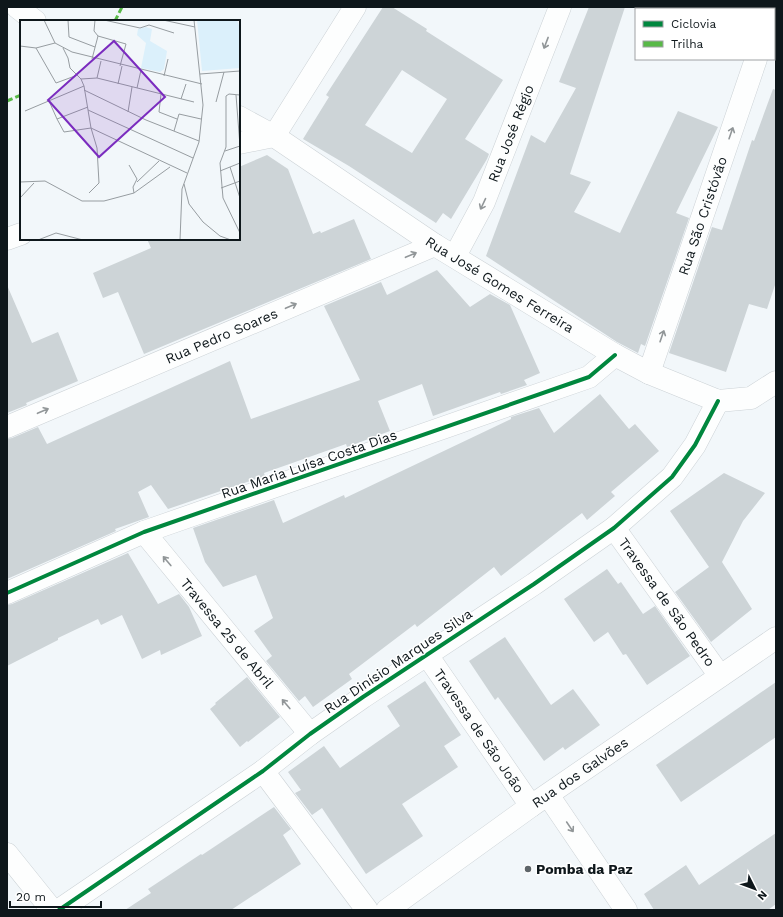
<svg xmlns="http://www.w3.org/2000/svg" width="783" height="917" font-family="'Work Sans',sans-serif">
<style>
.building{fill:#cdd4d7;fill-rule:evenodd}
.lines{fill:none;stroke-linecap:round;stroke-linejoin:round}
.minor-casing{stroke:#ccd2d6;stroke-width:23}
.minor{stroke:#fdfefe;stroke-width:22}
.quiet{stroke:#58b947;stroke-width:3;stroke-dasharray:6 3;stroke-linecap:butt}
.cycleway-casing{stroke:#fff;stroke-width:6}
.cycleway{stroke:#00873e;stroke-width:4}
.oneway{stroke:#919698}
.poi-dot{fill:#5e6569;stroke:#fff;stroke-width:1.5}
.labels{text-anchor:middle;stroke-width:3;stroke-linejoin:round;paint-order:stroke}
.street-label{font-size:14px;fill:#0e171b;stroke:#fff}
.poi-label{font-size:14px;font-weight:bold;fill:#0e171b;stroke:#fff;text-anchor:start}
.inset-road{fill:none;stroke:#979da1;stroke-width:1}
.view{fill:#7b2cbf;fill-opacity:0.15;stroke:#7b2cbf;stroke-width:2}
.inset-edge{fill:none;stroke:#0e171b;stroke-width:2}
</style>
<rect width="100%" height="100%" fill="#f2f7fa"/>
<g class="building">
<path d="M383,7H392L427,29L426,31L503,80L465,139L489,154L487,159L451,219L443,213L436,223L349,166L303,139L329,97L326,95ZM402,70L447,99L412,153L365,125Z"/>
<path d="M589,7H625L570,174L591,182L574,212L620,233L678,111L718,127L676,213L689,218L645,346L641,344L638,353L617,342L486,256L531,135L545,143L576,88L559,82Z"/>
<path d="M773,89L776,90V282L767,309L749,304L726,372L669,353L712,227L722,230L752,140L754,141Z"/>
<path d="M267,155L288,169L313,234L320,231L321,233L354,219L371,259L144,354L118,292L103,298L93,273L151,248L147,239H239V167Z"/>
<path d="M437,270L470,307L490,294L510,305L540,373L524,380L527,385L501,394L500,392L433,416L422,384L378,401L390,431L347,447L346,444L264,473L265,476L168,509L151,485L138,492L149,517L115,529L116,531L7,579V439L12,438L38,427L47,444L230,361L251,419L360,380L324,306L381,282L387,295Z"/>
<path d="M7,285L32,343L58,332L78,381L26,403L27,405L7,413Z"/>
<path d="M600,394L629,429L635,424L659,451L611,492L615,496L587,520L582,513L501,576L494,567L417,627L415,624L349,674L352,679L313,707L305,696L299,701L266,661L272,656L254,631L273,618L256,575L223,587L205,562L193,528L274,500L283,523L344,495L345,498L511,419V417L539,408L554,433Z"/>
<path d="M724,473L765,493L743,521L722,562L752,609L711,642L675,592L709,567L670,511Z"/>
<path d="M128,553L158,604L179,594L189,607L202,636L161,655L160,650L142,659L122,615L101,625L98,619L58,638V640L7,666V605L12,604Z"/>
<path d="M607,569L618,584L621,582L643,614L655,606L690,656L647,685L626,654L623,655L608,632L594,642L564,599Z"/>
<path d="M505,637L551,705L573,689L600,725L565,750L563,747L544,761L498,697L495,700L469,661Z"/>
<path d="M247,677L280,717L248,742L247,741L240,747L210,709L216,704L215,703Z"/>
<path d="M425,681L461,735L444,746L458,767L402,804L423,836L366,874L322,808L312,815L295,793L301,790L288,772L324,746L340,768L400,726L387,706Z"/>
<path d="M776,682V737L681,802L656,765Z"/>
<path d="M274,807L291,829L283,835L301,864L231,910H125L151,893L148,889L201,854L202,855Z"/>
<path d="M776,833V904L768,910H654L644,894L686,865L699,885Z"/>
</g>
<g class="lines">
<g class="minor-casing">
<g id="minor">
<path d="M17,7L35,21"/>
<path d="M773,9L774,7"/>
<path id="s1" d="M239,117L274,136L435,245L615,355L649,373L718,401L751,398L776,382"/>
<path d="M239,143L274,136L355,7"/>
<path d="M7,239L21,234"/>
<path id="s2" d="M455,256L484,202L560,7"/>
<path id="s3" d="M649,373L756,59"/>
<path id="s4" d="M7,427L435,245"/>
<path id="s5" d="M614,528L720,676"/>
<path id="s6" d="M144,532L310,734"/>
<path d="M7,593L144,532L589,377L615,355"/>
<path id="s7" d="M427,655L531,806"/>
<path d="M263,771L367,910"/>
<path d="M548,795L626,910"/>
<path d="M7,854L52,910"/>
<path d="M59,910L263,771L310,734L363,697L534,584L614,528L672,477L695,445L718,401"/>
<path id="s8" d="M387,910L531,806L776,638"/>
</g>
</g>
<use href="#minor" class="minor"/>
<g class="quiet">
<path d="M115,21L122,7"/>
<path d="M7,101L21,95"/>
</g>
<g class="cycleway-casing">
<g id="cycleway">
<path d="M7,593L144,532L589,377L615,355"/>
<path d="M59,910L263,771L310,734L363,697L534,584L614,528L672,477L695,445L718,401"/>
</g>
</g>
<use href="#cycleway" class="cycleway"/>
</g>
<defs><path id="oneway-shaft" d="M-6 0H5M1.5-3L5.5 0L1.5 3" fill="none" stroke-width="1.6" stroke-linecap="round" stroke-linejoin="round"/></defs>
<g class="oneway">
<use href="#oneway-shaft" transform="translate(546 43) rotate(111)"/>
<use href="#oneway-shaft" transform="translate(731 133) rotate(-71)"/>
<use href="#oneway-shaft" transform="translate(483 204) rotate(115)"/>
<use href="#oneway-shaft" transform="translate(411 255) rotate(-23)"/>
<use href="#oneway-shaft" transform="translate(291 306) rotate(-23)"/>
<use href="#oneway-shaft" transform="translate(662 336) rotate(-71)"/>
<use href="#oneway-shaft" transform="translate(43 411) rotate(-23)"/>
<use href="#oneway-shaft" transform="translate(167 561) rotate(-130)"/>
<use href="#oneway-shaft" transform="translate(286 704) rotate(-130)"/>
<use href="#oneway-shaft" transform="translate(570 827) rotate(56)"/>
</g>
<circle class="poi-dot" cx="528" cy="869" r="4"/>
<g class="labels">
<g class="street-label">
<text dy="5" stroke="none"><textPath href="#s2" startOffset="135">Rua José Régio</textPath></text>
<text dy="5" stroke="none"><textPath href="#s3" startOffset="166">Rua São Cristóvão</textPath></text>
<text dy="5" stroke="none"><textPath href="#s1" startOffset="310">Rua José Gomes Ferreira</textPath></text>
<text dy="5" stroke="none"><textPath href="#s4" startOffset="233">Rua Pedro Soares</textPath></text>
<text transform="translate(309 464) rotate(-19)" y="5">Rua Maria Luísa Costa Dias</text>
<text dy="5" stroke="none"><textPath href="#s5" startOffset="91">Travessa de São Pedro</textPath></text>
<text dy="5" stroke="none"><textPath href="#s6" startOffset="131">Travessa 25 de Abril</textPath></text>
<text transform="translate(398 661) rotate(-34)" y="5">Rua Dinísio Marques Silva</text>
<text dy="5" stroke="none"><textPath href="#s7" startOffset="92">Travessa de São João</textPath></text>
<text dy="5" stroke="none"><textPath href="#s8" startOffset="237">Rua dos Galvões</textPath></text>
</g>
<g class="poi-label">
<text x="536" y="874">Pomba da Paz</text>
</g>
</g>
<g transform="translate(20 20)">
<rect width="220" height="220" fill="#f2f7fa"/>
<path d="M177,0H217L220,8V48L182,51ZM126,7L132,9L130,21L147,31L144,49L140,52L121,48L126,23L117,15L118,9Z" fill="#dbf0fb"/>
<path class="inset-road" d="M24,0L35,23L52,32L182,64M48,0L49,17L75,27M84,0L120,8L129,5L154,13M143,0L175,7M78,16L106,24L100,46M0,26L16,28L35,23M16,28L36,63L55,56M43,28L48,38L50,48L61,59L64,66L71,108L77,128L79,163L69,173M72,39L78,16L74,11L75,0M180,54L220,51M144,56L148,39M77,58L81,41M61,59L77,58L174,82M98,64L102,46M117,68L121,50M64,70L126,100L179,121M141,74L139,92L157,99M216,75L220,126M220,75L209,74L206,76V127L200,143L203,178L220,213M161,79L166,64M29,81L37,99L68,87M196,82L204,52M68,90L173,138M5,91L64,66M108,92L112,67M37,99L44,112L71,108L167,153M154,111L159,94L181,99M205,131L220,126M109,145L117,159L113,167L114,173M210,147L220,178M200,151L220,143M0,162L25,161L62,181H84L114,173L150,147M117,162L139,141M164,164L169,184L183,202L200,216L211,220M201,168L220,161M0,178L14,163M18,220L36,213L63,220M160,220L162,169L179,122L183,85L174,0"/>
<path class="view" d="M94,21L145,77L79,137L28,80Z"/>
<rect width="220" height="220" class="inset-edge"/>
</g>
<rect width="783" height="917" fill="none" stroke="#0e171b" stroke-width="16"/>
<rect x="635" y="8" width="140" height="52" fill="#ffffff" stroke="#9fa2a4"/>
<rect x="643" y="21" width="20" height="6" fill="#00873e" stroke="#9fa2a4"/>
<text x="671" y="28" font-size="12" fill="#0e171b">Ciclovia</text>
<rect x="643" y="41" width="20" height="6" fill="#58b947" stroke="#9fa2a4"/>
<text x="671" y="48" font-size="12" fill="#0e171b">Trilha</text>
<g transform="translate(755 889) rotate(132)" stroke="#ffffff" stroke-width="3" paint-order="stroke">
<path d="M0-3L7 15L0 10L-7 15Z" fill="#0e171b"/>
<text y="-6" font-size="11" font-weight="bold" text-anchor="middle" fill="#0e171b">N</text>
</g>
<path d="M10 901v6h91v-6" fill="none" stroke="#0e171b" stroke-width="2"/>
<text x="16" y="901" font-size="12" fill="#0e171b" stroke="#ffffff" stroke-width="3" paint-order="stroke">20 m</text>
</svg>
